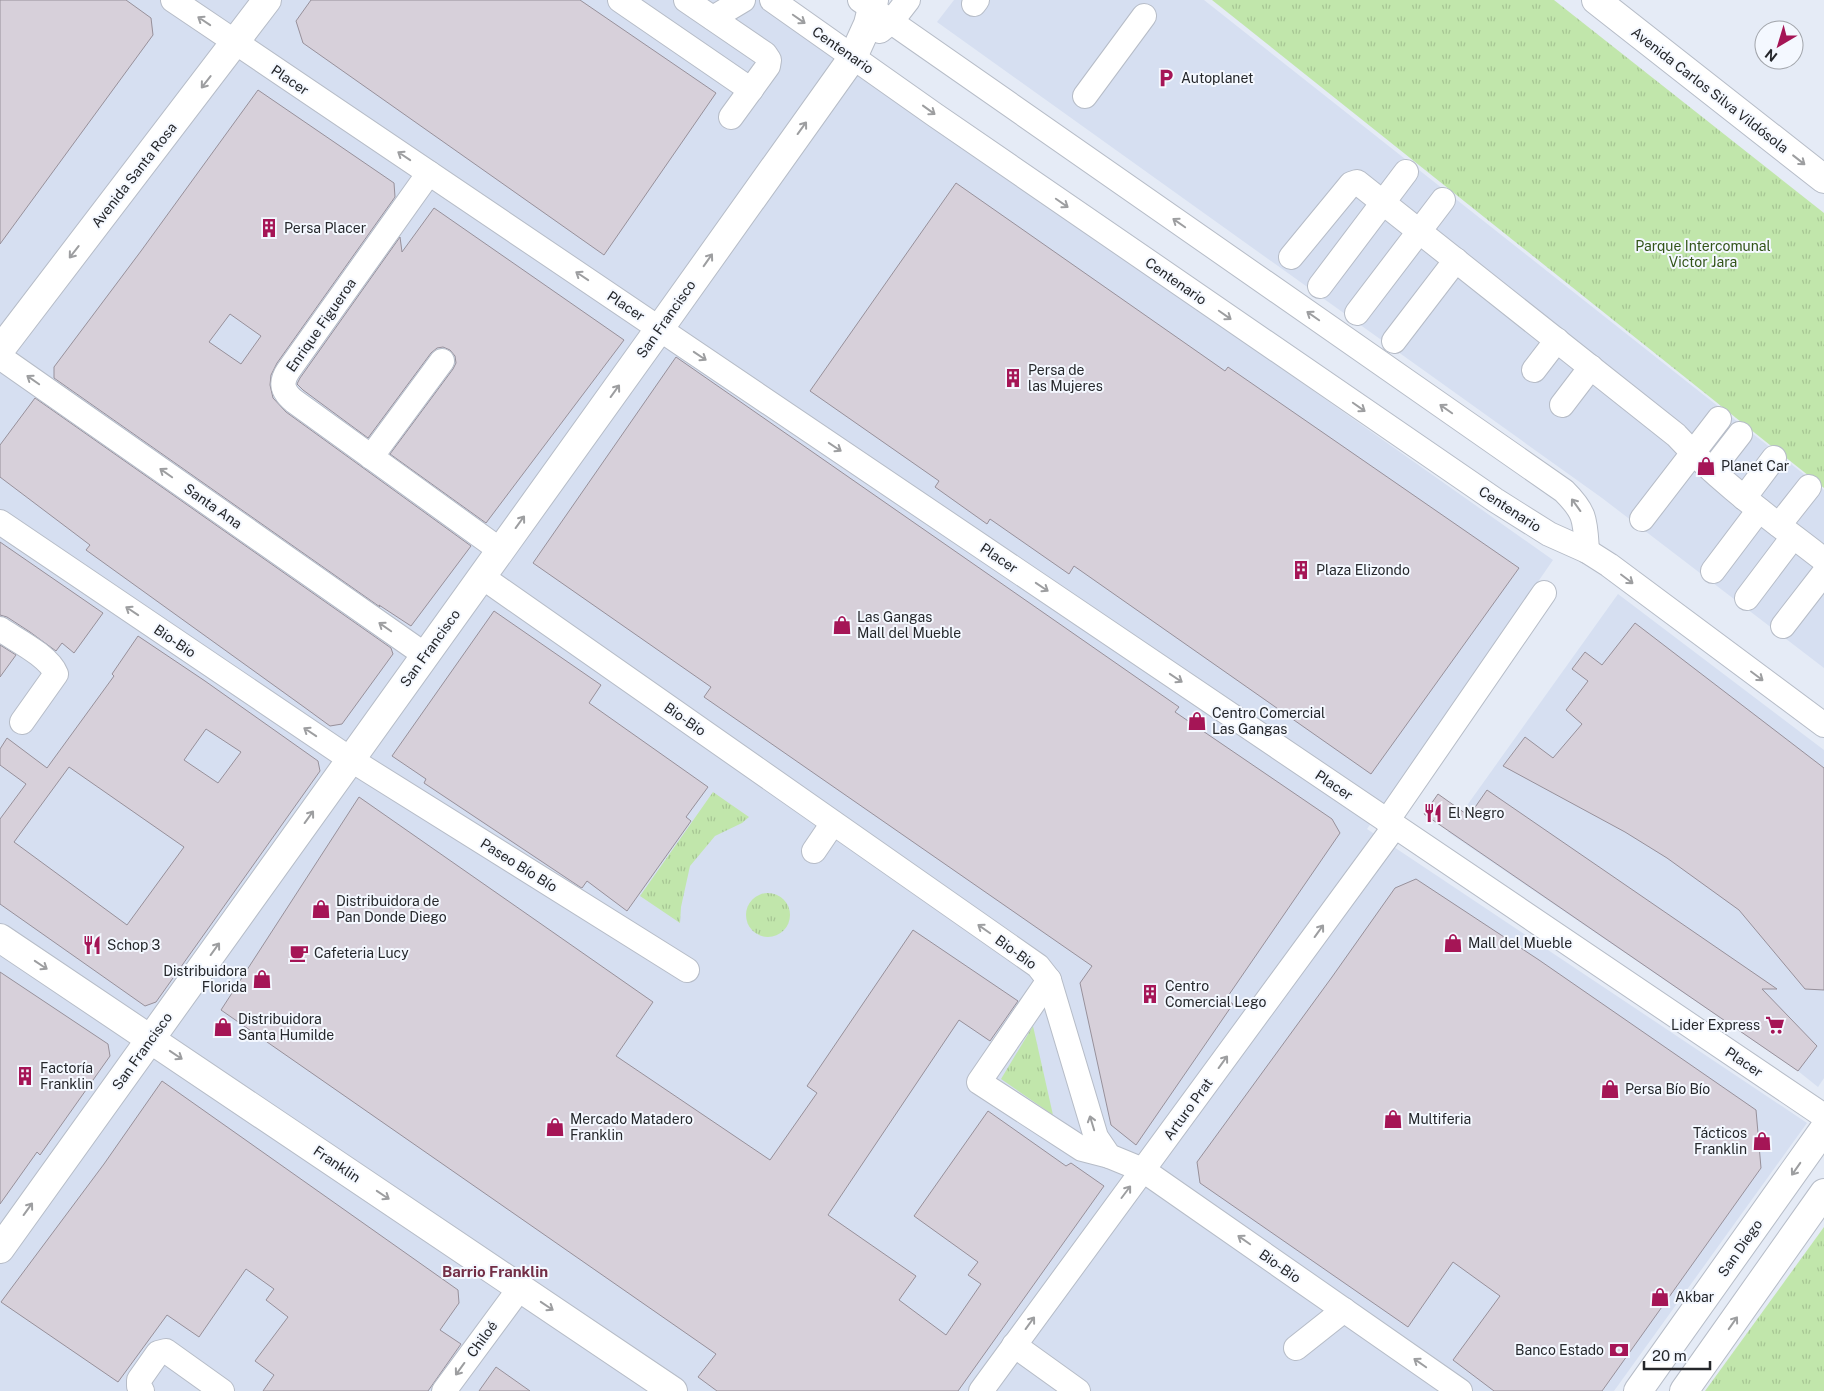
<svg xmlns="http://www.w3.org/2000/svg" width="1824" height="1391" font-family="'Public Sans',sans-serif">
<style>
.built{fill:#d6dff1}
.grass{fill:url(#grass-tufts)}
.building{fill:#d7d0da;stroke:#97909a;fill-rule:evenodd}
.lines{fill:none;stroke-linecap:round;stroke-linejoin:round}
.minor-casing{stroke:#b6bcc7;stroke-width:26}
.major-casing{stroke:#b6bcc7;stroke-width:30}
.minor{stroke:#fff;stroke-width:24}
.major{stroke:#fff;stroke-width:28}
.oneway{stroke:#9d9ea0}
.labels{text-anchor:middle;stroke-width:4;stroke-linejoin:round;paint-order:stroke}
.street-label{font-size:14px;fill:#25272b;stroke:#f4f8ff}
.poi-label{font-size:14px;fill:#25272b;stroke:#f4f8ff;text-anchor:start}
.park-label{font-size:14px;fill:#325418;stroke:#f4f8ff}
.neighbourhood-label{font-size:15px;font-weight:bold;fill:#732e46;stroke:#f4f8ff}
</style>
<defs>
<pattern id="grass-tufts" width="24" height="20" patternUnits="userSpaceOnUse" patternTransform="scale(1.25)"><rect width="24" height="20" fill="#c1e6ab"/><path d="M3 7l-1-3M5 7V3M7 7l1-3M15 17l-1-3M17 17v-4M19 17l1-3" fill="none" stroke="#a6c593"/></pattern>
</defs>
<rect width="100%" height="100%" fill="#e5ebf6"/>
<g class="built">
<path d="M0,0H760L1553,560L1367,829L1807,1123L1614,1391H0Z"/>
<path d="M954,0H1204L1824,490V668L1602,498L937,22Z"/>
<path d="M1618,594L1824,750V1078L1818,1087L1798,1071L1448,832Z"/>
</g>
<g class="grass">
<path d="M1212,0H1554L1824,213V488Z"/>
<path d="M713,792L749,817L742,823L715,836L690,866L681,907L680,923L640,896Z"/>
<circle cx="768" cy="915" r="22"/>
<path d="M1033,1026L1053,1115L1001,1079Z"/>
<path d="M1824,1227V1391H1705Z"/>
</g>
<g class="building">
<path d="M0,0H126L151,18L153,35L0,244Z"/>
<path d="M311,0H580L716,93L604,255L303,43L296,21Z"/>
<path d="M258,90L394,183L395,197L277,363L271,375L270,385L273,398L286,412L471,546L411,626L379,605L380,607L54,378V367L141,251ZM230,314L261,336L241,364L209,342Z"/>
<path d="M956,183L1225,371L1228,367L1519,568L1371,774L1074,566L1069,574L990,519L987,524L935,487L939,481L810,391Z"/>
<path d="M434,208L624,340L486,523L390,454L453,369L456,363L455,356L450,350L443,347L437,348L431,353L368,438L303,390L297,384L300,378L400,237L402,252Z"/>
<path d="M676,357L1179,707L1175,712L1332,819L1340,833L1226,999L1233,1004L1136,1145L1111,1125L1080,983L1092,966L704,697L711,687L533,563Z"/>
<path d="M35,398L391,648L393,654L342,724L330,726L304,707L86,550L90,545L0,477V445Z"/>
<path d="M0,542L103,613L74,653L62,643L56,651L30,632L7,617L0,615Z"/>
<path d="M494,611L601,685L589,703L708,787L686,817L691,821L627,911L587,881L582,888L580,887L424,783L426,779L392,756Z"/>
<path d="M1635,623L1824,768V990L1805,989L1739,910L1667,858L1625,832L1503,766L1525,737L1553,758L1582,724L1566,710L1588,681L1572,669L1585,652L1602,665Z"/>
<path d="M138,636L205,681L318,761L320,771L156,1002L145,1006L0,904V819L26,784L0,765V749L7,738L47,768L114,676L112,674ZM206,729L241,752L218,783L184,760ZM69,767L184,847L127,925L14,842Z"/>
<path d="M0,645L16,655L0,677Z"/>
<path d="M1487,790L1777,989H1762L1817,1046L1798,1071L1424,814L1438,794L1469,816Z"/>
<path d="M359,797L653,1002L616,1056L770,1160L817,1093L807,1086L913,930L1018,1001L990,1041L959,1020L828,1215L916,1276L899,1300L946,1335L981,1284L968,1275L978,1262L914,1216L988,1111L1066,1166L1071,1163L1104,1186L958,1391H717L698,1377L716,1354L221,1010Z"/>
<path d="M1416,879L1539,960L1756,1110L1761,1168L1602,1391H1494L1453,1360L1500,1296L1453,1262L1408,1327L1200,1183L1197,1162L1332,977L1395,888Z"/>
<path d="M0,972L108,1044L110,1056L40,1155L37,1152L0,1204Z"/>
<path d="M162,1081L458,1290L459,1303L440,1330L461,1344L428,1391H263L274,1375L255,1361L288,1317L266,1300L274,1289L246,1269L199,1337L167,1315L118,1382L1,1302L104,1164Z"/>
<path d="M496,1367L530,1391H479Z"/>
</g>
<g class="lines">
<g class="minor-casing">
<g id="minor">
<path d="M173,0L1824,1116"/>
<path d="M620,0L751,90"/>
<path d="M686,0L765,54L769,60L768,66L731,117"/>
<path d="M772,0L935,115L1495,500L1549,534L1587,551L1609,565L1824,725"/>
<path d="M860,0L1564,491C1586,513 1585,520 1587,551"/>
<path d="M974,4L977,0"/>
<path d="M713,18L743,0"/>
<path d="M880,31L891,22L908,0"/>
<path d="M1085,96L1144,16"/>
<path d="M429,173L288,371C280,383 283,392 294,401L500,550"/>
<path d="M1291,257L1351,184L1357,182L1676,435C1720,483 1774,521 1824,560"/>
<path d="M1320,286L1406,172"/>
<path d="M1357,313L1443,200"/>
<path d="M1394,341L1456,260"/>
<path d="M0,357L425,655"/>
<path d="M1534,370L1557,340"/>
<path d="M1562,405L1591,367"/>
<path d="M371,457L442,361"/>
<path d="M1712,470L1740,434"/>
<path d="M1744,498L1774,458"/>
<path d="M1642,519L1719,419"/>
<path d="M0,522L350,759L687,970"/>
<path d="M1779,525L1809,487"/>
<path d="M1713,571L1759,510"/>
<path d="M481,576L1038,966L1049,980L1096,1137L1109,1156L1143,1170L1460,1391"/>
<path d="M1747,598L1793,537"/>
<path d="M1783,626L1824,573"/>
<path d="M0,629C16,640 49,656 56,674L22,722"/>
<path d="M1387,821L1544,593"/>
<path d="M814,851L833,823"/>
<path d="M1049,980L979,1082L1082,1149L1109,1156"/>
<path d="M1014,1345L1078,1391"/>
<path d="M1296,1348L1344,1310"/>
<path d="M142,1391L139,1386V1380L158,1353L166,1351L222,1391"/>
<path d="M444,1391L520,1288"/>
<path d="M981,1391L1395,826"/>
</g>
</g>
<g class="major-casing">
<g id="major">
<path d="M1596,0L1824,179"/>
<path d="M0,350L267,0"/>
<path d="M0,938L673,1391"/>
<path d="M0,1249L660,328L853,57L868,24L874,0"/>
<path d="M1638,1391L1824,1129"/>
<path d="M1684,1391L1824,1193"/>
</g>
</g>
<use href="#minor" class="minor"/>
<use href="#major" class="major"/>
</g>
<defs><path id="oneway-shaft" d="M-6 0H5M1.5-3L5.5 0L1.5 3" fill="none" stroke-width="1.6" stroke-linecap="round" stroke-linejoin="round" transform="scale(1.25)"/></defs>
<g class="oneway">
<use href="#oneway-shaft" transform="translate(799 19) rotate(35)"/>
<use href="#oneway-shaft" transform="translate(204 21) rotate(-146)"/>
<use href="#oneway-shaft" transform="translate(206 82) rotate(128)"/>
<use href="#oneway-shaft" transform="translate(929 110) rotate(36)"/>
<use href="#oneway-shaft" transform="translate(802 128) rotate(-54)"/>
<use href="#oneway-shaft" transform="translate(404 156) rotate(-146)"/>
<use href="#oneway-shaft" transform="translate(1799 160) rotate(38)"/>
<use href="#oneway-shaft" transform="translate(1062 203) rotate(35)"/>
<use href="#oneway-shaft" transform="translate(1179 223) rotate(-145)"/>
<use href="#oneway-shaft" transform="translate(74 252) rotate(128)"/>
<use href="#oneway-shaft" transform="translate(708 260) rotate(-55)"/>
<use href="#oneway-shaft" transform="translate(582 276) rotate(-146)"/>
<use href="#oneway-shaft" transform="translate(1225 315) rotate(35)"/>
<use href="#oneway-shaft" transform="translate(1313 316) rotate(-145)"/>
<use href="#oneway-shaft" transform="translate(700 356) rotate(34)"/>
<use href="#oneway-shaft" transform="translate(33 380) rotate(-145)"/>
<use href="#oneway-shaft" transform="translate(615 391) rotate(-54)"/>
<use href="#oneway-shaft" transform="translate(1359 407) rotate(35)"/>
<use href="#oneway-shaft" transform="translate(1446 409) rotate(-145)"/>
<use href="#oneway-shaft" transform="translate(835 447) rotate(34)"/>
<use href="#oneway-shaft" transform="translate(166 473) rotate(-145)"/>
<use href="#oneway-shaft" transform="translate(1576 505) rotate(-126)"/>
<use href="#oneway-shaft" transform="translate(520 522) rotate(-54)"/>
<use href="#oneway-shaft" transform="translate(1627 579) rotate(37)"/>
<use href="#oneway-shaft" transform="translate(1042 587) rotate(34)"/>
<use href="#oneway-shaft" transform="translate(132 611) rotate(-146)"/>
<use href="#oneway-shaft" transform="translate(385 627) rotate(-145)"/>
<use href="#oneway-shaft" transform="translate(1757 676) rotate(37)"/>
<use href="#oneway-shaft" transform="translate(1176 678) rotate(34)"/>
<use href="#oneway-shaft" transform="translate(310 732) rotate(-146)"/>
<use href="#oneway-shaft" transform="translate(309 817) rotate(-54)"/>
<use href="#oneway-shaft" transform="translate(984 929) rotate(-145)"/>
<use href="#oneway-shaft" transform="translate(1319 931) rotate(-54)"/>
<use href="#oneway-shaft" transform="translate(215 949) rotate(-54)"/>
<use href="#oneway-shaft" transform="translate(41 965) rotate(34)"/>
<use href="#oneway-shaft" transform="translate(176 1055) rotate(34)"/>
<use href="#oneway-shaft" transform="translate(1223 1062) rotate(-54)"/>
<use href="#oneway-shaft" transform="translate(1092 1123) rotate(-107)"/>
<use href="#oneway-shaft" transform="translate(1796 1169) rotate(125)"/>
<use href="#oneway-shaft" transform="translate(1126 1192) rotate(-53)"/>
<use href="#oneway-shaft" transform="translate(383 1195) rotate(34)"/>
<use href="#oneway-shaft" transform="translate(28 1209) rotate(-54)"/>
<use href="#oneway-shaft" transform="translate(1244 1240) rotate(-145)"/>
<use href="#oneway-shaft" transform="translate(547 1306) rotate(34)"/>
<use href="#oneway-shaft" transform="translate(1030 1323) rotate(-54)"/>
<use href="#oneway-shaft" transform="translate(1733 1323) rotate(-55)"/>
<use href="#oneway-shaft" transform="translate(1420 1363) rotate(-145)"/>
<use href="#oneway-shaft" transform="translate(460 1369) rotate(126)"/>
</g>
<defs>
<g id="parking-bare" transform="scale(1.5)"><path d="M-3.5-5.5H1a3.5 3.5 0 0 1 0 7H-1V5.5H-3.5ZM-1-3.4V-.6H.8a1.4 1.4 0 0 0 0-2.8Z" fill="#a51556" stroke="#f4f8ff" stroke-width="2.5" paint-order="stroke"/></g>
<g id="building-bare" transform="scale(1.5)"><path d="M-4-6H4V6H1V3H-1V6H-4ZM-2.5-4.3h1.7v1.8h-1.7ZM.8-4.3h1.7v1.8H.8ZM-2.5-1h1.7V.8h-1.7ZM.8-1h1.7V.8H.8Z" fill="#a51556" stroke="#f4f8ff" stroke-width="2.5" paint-order="stroke"/></g>
<g id="shop-bare" transform="scale(1.5)"><path d="M-5-2.5h2.3a2.7 3.5 0 0 1 5.4 0H5L5.5 6h-11ZM-1.5-2.5h3a1.5 2.3 0 0 0-3 0Z" fill="#a51556" stroke="#f4f8ff" stroke-width="2.5" paint-order="stroke"/></g>
<g id="restaurant-bare" transform="scale(1.5)"><path d="M-5-6h1v4h1v-4h1v4h1v-4h1v5L-1.5 .5V6h-2V.5L-5-1ZM5-6V6H3V1.5H1.5Q1.5-4 5-6Z" fill="#a51556" stroke="#f4f8ff" stroke-width="2.5" paint-order="stroke"/></g>
<g id="cafe-bare" transform="scale(1.5)"><path d="M-5.5-4.5H6V0H3Q3 3.5 0 3.5H-2.5Q-5.5 3.5-5.5 0ZM3-3.2v2h1.7v-2ZM-6 4.5H4V6H-6Z" fill="#a51556" stroke="#f4f8ff" stroke-width="2.5" paint-order="stroke"/></g>
<g id="supermarket-bare" transform="scale(1.5)"><path d="M-6-5.5h2.5l.6 2H6L4.5 2H-2.5L-4.4-4H-6ZM-1.5 3.2a1.3 1.3 0 1 0 .1 0ZM3 3.2a1.3 1.3 0 1 0 .1 0Z" fill="#a51556" stroke="#f4f8ff" stroke-width="2.5" paint-order="stroke"/></g>
<g id="bank-bare" transform="scale(1.5)"><path d="M-6-4H6V4H-6ZM0-2.3a2.3 2.3 0 1 0 0 4.6a2.3 2.3 0 1 0 0-4.6Z" fill="#a51556" stroke="#f4f8ff" stroke-width="2.5" paint-order="stroke"/></g>
</defs>
<g fill-rule="evenodd">
<use href="#parking-bare" x="1166" y="78"/>
<use href="#building-bare" x="269" y="228"/>
<use href="#building-bare" x="1013" y="378"/>
<use href="#shop-bare" x="1706" y="466"/>
<use href="#building-bare" x="1301" y="570"/>
<use href="#shop-bare" x="842" y="625"/>
<use href="#shop-bare" x="1197" y="721"/>
<use href="#restaurant-bare" x="1433" y="813"/>
<use href="#shop-bare" x="321" y="909"/>
<use href="#shop-bare" x="1453" y="943"/>
<use href="#restaurant-bare" x="92" y="945"/>
<use href="#cafe-bare" x="299" y="953"/>
<use href="#shop-bare" x="262" y="979"/>
<use href="#building-bare" x="1150" y="994"/>
<use href="#supermarket-bare" x="1775" y="1025"/>
<use href="#shop-bare" x="223" y="1027"/>
<use href="#building-bare" x="25" y="1076"/>
<use href="#shop-bare" x="1610" y="1089"/>
<use href="#shop-bare" x="1393" y="1119"/>
<use href="#shop-bare" x="555" y="1127"/>
<use href="#shop-bare" x="1762" y="1141"/>
<use href="#shop-bare" x="1660" y="1297"/>
<use href="#bank-bare" x="1619" y="1350"/>
</g>
<g class="labels">
<g class="street-label">
<text transform="translate(843 50) rotate(35)" y="5">Centenario</text>
<text transform="translate(290 80) rotate(34)" y="5">Placer</text>
<text transform="translate(1710 90) rotate(38)" y="5">Avenida Carlos Silva Vildósola</text>
<text transform="translate(134 175) rotate(-52)" y="5">Avenida Santa Rosa</text>
<text transform="translate(1176 281) rotate(35)" y="5">Centenario</text>
<text transform="translate(626 306) rotate(34)" y="5">Placer</text>
<text transform="translate(666 319) rotate(-55)" y="5">San Francisco</text>
<text transform="translate(321 325) rotate(-55)" y="5">Enrique Figueroa</text>
<text transform="translate(213 506) rotate(35)" y="5">Santa Ana</text>
<text transform="translate(1510 509) rotate(33)" y="5">Centenario</text>
<text transform="translate(999 558) rotate(34)" y="5">Placer</text>
<text transform="translate(175 641) rotate(34)" y="5">Bio-Bio</text>
<text transform="translate(430 648) rotate(-54)" y="5">San Francisco</text>
<text transform="translate(685 719) rotate(35)" y="5">Bio-Bio</text>
<text transform="translate(1334 785) rotate(34)" y="5">Placer</text>
<text transform="translate(519 865) rotate(32)" y="5">Paseo Bío Bío</text>
<text transform="translate(1016 952) rotate(36)" y="5">Bio-Bio</text>
<text transform="translate(142 1051) rotate(-54)" y="5">San Francisco</text>
<text transform="translate(1744 1062) rotate(34)" y="5">Placer</text>
<text transform="translate(1188 1109) rotate(-54)" y="5">Arturo Prat</text>
<text transform="translate(337 1164) rotate(34)" y="5">Franklin</text>
<text transform="translate(1740 1248) rotate(-55)" y="5">San Diego</text>
<text transform="translate(1280 1266) rotate(35)" y="5">Bio-Bio</text>
<text transform="translate(482 1339) rotate(-54)" y="5">Chiloé</text>
</g>
<g class="poi-label">
<text x="1181" y="83">Autoplanet</text>
<text x="284" y="233">Persa Placer</text>
<text x="1028" y="375">Persa de<tspan x="1028" dy="16">las Mujeres</tspan></text>
<text x="1721" y="471">Planet Car</text>
<text x="1316" y="575">Plaza Elizondo</text>
<text x="857" y="622">Las Gangas<tspan x="857" dy="16">Mall del Mueble</tspan></text>
<text x="1212" y="718">Centro Comercial<tspan x="1212" dy="16">Las Gangas</tspan></text>
<text x="1448" y="818">El Negro</text>
<text x="336" y="906">Distribuidora de<tspan x="336" dy="16">Pan Donde Diego</tspan></text>
<text x="1468" y="948">Mall del Mueble</text>
<text x="107" y="950">Schop 3</text>
<text x="314" y="958">Cafeteria Lucy</text>
<text x="247" y="976" text-anchor="end">Distribuidora<tspan x="247" dy="16">Florida</tspan></text>
<text x="1165" y="991">Centro<tspan x="1165" dy="16">Comercial Lego</tspan></text>
<text x="238" y="1024">Distribuidora<tspan x="238" dy="16">Santa Humilde</tspan></text>
<text x="1760" y="1030" text-anchor="end">Lider Express</text>
<text x="40" y="1073">Factoría<tspan x="40" dy="16">Franklin</tspan></text>
<text x="1625" y="1094">Persa Bío Bío</text>
<text x="570" y="1124">Mercado Matadero<tspan x="570" dy="16">Franklin</tspan></text>
<text x="1408" y="1124">Multiferia</text>
<text x="1747" y="1138" text-anchor="end">Tácticos<tspan x="1747" dy="16">Franklin</tspan></text>
<text x="1675" y="1302">Akbar</text>
<text x="1604" y="1355" text-anchor="end">Banco Estado</text>
</g>
<g class="park-label">
<text x="1703" y="251">Parque Intercomunal<tspan x="1703" dy="16">Victor Jara</tspan></text>
</g>
<g class="neighbourhood-label">
<text x="495" y="1277">Barrio Franklin</text>
</g>
</g>
<g transform="translate(1779 45) rotate(218)"><circle r="24" fill="#f4f8ff" stroke="#a1a4aa"/>
<path d="M0-4L9 19L0 12L-9 19Z" fill="#a51556"/>
<text y="-8" font-size="14" font-weight="bold" text-anchor="middle" fill="#25272b">N</text>
</g>
<path d="M1644 1361v8h66v-8" fill="none" stroke="#25272b" stroke-width="2.5"/>
<text x="1652" y="1361" font-size="15" fill="#25272b" stroke="#f4f8ff" stroke-width="4" paint-order="stroke">20 m</text>
</svg>
